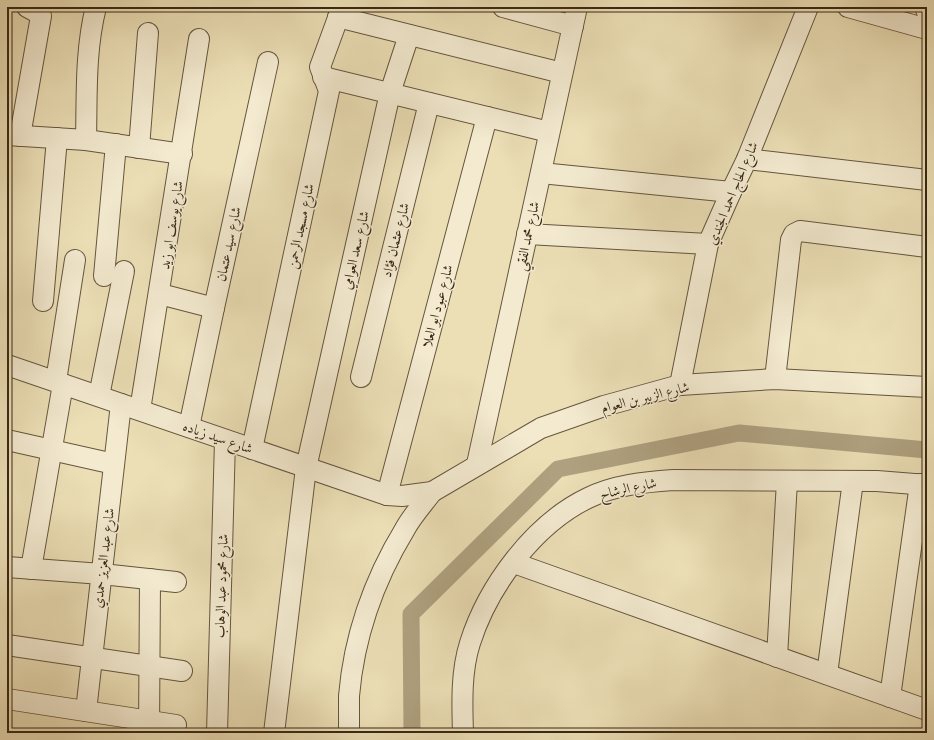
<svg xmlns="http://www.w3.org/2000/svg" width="934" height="740" font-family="'IM FELL Great Primer',Amiri,serif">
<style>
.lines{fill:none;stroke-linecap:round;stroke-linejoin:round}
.canal{stroke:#afa180;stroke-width:17}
.minor-casing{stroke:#65563e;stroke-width:22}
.minor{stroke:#f3ead0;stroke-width:20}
.labels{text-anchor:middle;stroke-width:3;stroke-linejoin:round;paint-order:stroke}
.street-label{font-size:14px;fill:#382816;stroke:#f3ead0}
</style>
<rect width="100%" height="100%" fill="#ecdfb6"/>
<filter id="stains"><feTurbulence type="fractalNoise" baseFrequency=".005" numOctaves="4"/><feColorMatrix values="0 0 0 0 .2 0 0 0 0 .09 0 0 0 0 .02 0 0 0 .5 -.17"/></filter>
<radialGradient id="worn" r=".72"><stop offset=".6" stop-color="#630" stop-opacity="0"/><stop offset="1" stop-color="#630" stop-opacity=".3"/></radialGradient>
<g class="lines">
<path class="canal" d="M412,733L411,614L558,469L739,433L927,450"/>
<g class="minor-casing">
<g id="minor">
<path d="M503,7L573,26"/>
<path d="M848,7L927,29"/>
<path d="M925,7L927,12"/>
<path d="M338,17L562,73"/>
<path d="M323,77L549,132"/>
<path d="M7,135L86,140L182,154"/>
<path d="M20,136L41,16L40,14L27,7"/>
<path d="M86,140C87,96 85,50 96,7"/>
<path d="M139,148L148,33"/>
<path d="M747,159L927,180"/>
<path d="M541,173L731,192"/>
<path d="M527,234L708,244"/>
<path d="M104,276L116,144"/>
<path d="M160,294L214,308"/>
<path d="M43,301L57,138"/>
<path d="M7,365L387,495L402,496L432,492L541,428L604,406L680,385L775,379L927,387"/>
<path d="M361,377L429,103"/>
<path d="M775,379L791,240L794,234L800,231L927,247"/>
<path d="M56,381L75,260"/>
<path d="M680,385L708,244L731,192L747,159L808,7"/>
<path d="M99,396L124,271"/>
<path d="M140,410L199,39"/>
<path d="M189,427L214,308L268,62"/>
<path d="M7,440L114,464"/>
<path d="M252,449L329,91L320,67L342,7"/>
<path d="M477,464L577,7"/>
<path d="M387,495L487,117"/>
<path d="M514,563L927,710"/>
<path d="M7,567L102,574L176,582"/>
<path d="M31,569L63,384"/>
<path d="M7,645L182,671"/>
<path d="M777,657L787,481"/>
<path d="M827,674L853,481"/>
<path d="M890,697L920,484"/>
<path d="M7,699L176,725"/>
<path d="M86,711L121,404"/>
<path d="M149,733L150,579"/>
<path d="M217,733L225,440"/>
<path d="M274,733L306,468L390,93L409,35"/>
<path d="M349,733C349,721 349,708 349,696C354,637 374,580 405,529C412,516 423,504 432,492"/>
<path d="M463,733C462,703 461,671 470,643C488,586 534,524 588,498C614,485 645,482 673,480L877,481L927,485"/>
</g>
</g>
<use href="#minor" class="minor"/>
</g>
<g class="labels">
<g class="street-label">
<text transform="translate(732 193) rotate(-67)" y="5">شارع الحاج احمد الجندي</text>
<text transform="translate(171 225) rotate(-81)" y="5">شارع يوسف ابو زيد</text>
<text transform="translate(300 226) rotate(-78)" y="5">شارع مسجد الرحمن</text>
<text transform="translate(527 236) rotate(-78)" y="5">شارع محمد الفقي</text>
<text transform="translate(395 240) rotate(-76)" y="5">شارع عثمان فؤاد</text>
<text transform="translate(228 244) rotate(-78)" y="5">شارع سيد عتمان</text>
<text transform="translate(355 250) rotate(-77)" y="5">شارع سعد العوامي</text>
<text transform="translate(437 306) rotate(-75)" y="5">شارع عبود ابو العلا</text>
<text transform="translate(645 397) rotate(-14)" y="5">شارع الزبير بن العوام</text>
<text transform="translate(218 437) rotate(19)" y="5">شارع سيد زياده</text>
<text transform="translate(628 488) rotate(-12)" y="5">شارع الرشاح</text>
<text transform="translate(103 558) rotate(-83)" y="5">شارع عبد العزيز حمدي</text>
<text transform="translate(221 586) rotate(-88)" y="5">شارع محمود عبد الوهاب</text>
</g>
</g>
<rect width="934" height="740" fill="none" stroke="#ecdfb6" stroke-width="24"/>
<rect x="8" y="8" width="918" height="724" fill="none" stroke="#382816" stroke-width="2"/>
<rect x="12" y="12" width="910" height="716" fill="none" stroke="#382816"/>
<rect width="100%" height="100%" filter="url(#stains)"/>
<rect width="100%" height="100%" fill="url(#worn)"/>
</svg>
